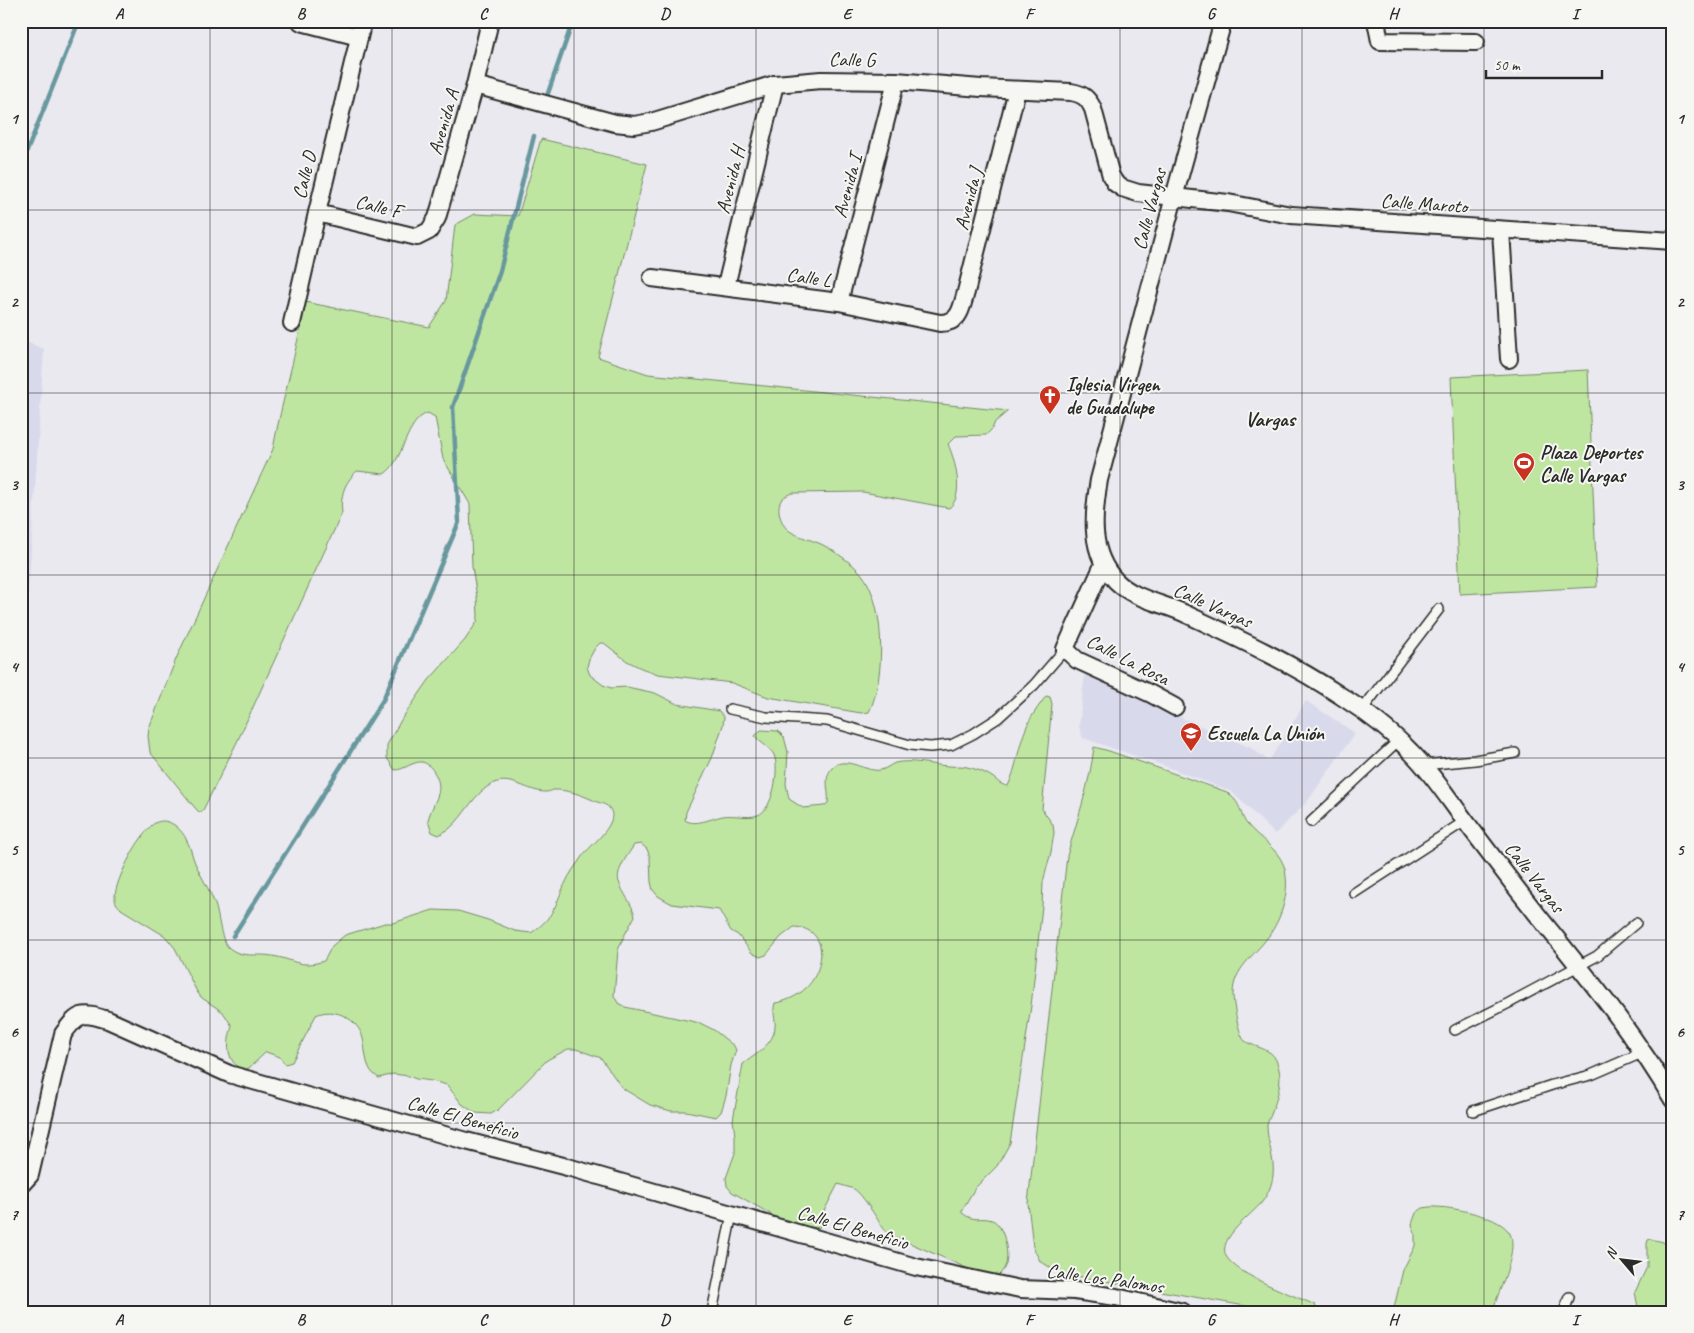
<svg xmlns="http://www.w3.org/2000/svg" width="1694" height="1333" font-family="Caveat,sans-serif">
<style>
.built{fill:#d9d9ec}
.green{fill:#bfe6a1;stroke:#758866}
.lines{fill:none;stroke-linecap:round;stroke-linejoin:round}
.stream{stroke:#68989e;stroke-width:4.5}
.lane-casing{stroke:#2b2b2b;stroke-width:12}
.street-casing{stroke:#2b2b2b;stroke-width:20}
.lane{stroke:#f6f6f2;stroke-width:9}
.street{stroke:#f6f6f2;stroke-width:16}
.grid{fill:none;stroke:#2b2b2b;stroke-width:1;stroke-opacity:0.55}
.labels{text-anchor:middle;stroke-width:4;stroke-linejoin:round;paint-order:stroke}
.street-label{font-size:20px;fill:#2b2b2b;stroke:#f6f6f2}
.poi-label{font-size:20px;font-weight:bold;fill:#2b2b2b;stroke:#f6f6f2;text-anchor:start}
.neighbourhood-label{font-size:21px;font-weight:bold;fill:#2b2b2b;stroke:#f6f6f2}
.neatline{fill:none;stroke:#2b2b2b;stroke-width:2}
.grid-label{font-size:16px;text-anchor:middle;font-weight:bold;fill:#2b2b2b}
</style>
<rect width="100%" height="100%" fill="#e9e9ef"/>
<filter id="ink" filterUnits="userSpaceOnUse"><feTurbulence type="fractalNoise" baseFrequency=".02" numOctaves="2"/><feDisplacementMap in="SourceGraphic" scale="10" xChannelSelector="R" yChannelSelector="G"/><feConvolveMatrix kernelMatrix="1 2 1 2 8 2 1 2 1" color-interpolation-filters="sRGB"/></filter>
<g filter="url(#ink)">
<g class="built">
<path d="M21,340L44,349L21,705Z"/>
<path d="M1085,671L1171,713L1251,748L1269,761L1306,701L1355,733L1307,802L1275,834L1232,792L1173,769L1083,738L1079,727Z"/>
</g>
<g class="green">
<path d="M541,139L647,164L598,357L648,374L1008,411L995,422L992,429L986,435L956,436L948,444C955,460 965,496 949,508L863,492L792,493C789,494 785,496 782,499C775,507 781,524 788,530C798,537 813,540 823,545C834,551 846,559 855,567C887,593 886,679 869,712L861,713L768,697L732,683L658,674L641,668L627,661L604,643H600L595,648L589,659L587,667L590,675L603,685L611,688L627,687L655,693L677,704L719,711L724,717L723,725L712,758L686,812L685,820C695,827 712,818 723,816C734,814 747,819 758,815C773,810 780,769 774,755C770,747 760,743 755,736L761,730L778,731L784,737L788,752L786,784L789,799L803,808L824,806L828,803C830,791 822,778 833,767C846,755 867,773 881,770C886,769 890,765 895,763C911,759 932,765 948,766C955,767 961,765 967,767C976,769 985,772 992,777C998,781 1000,785 1008,786C1017,767 1018,746 1027,726C1031,716 1039,706 1046,696L1050,697L1052,704L1042,809L1053,825L1054,833L1051,852L1043,882L1042,906L1031,1006L1010,1143L997,1166L975,1188L962,1210V1213C975,1223 980,1216 992,1220C1004,1224 1009,1253 1006,1264C1004,1270 1000,1275 994,1279L985,1276L887,1233C879,1223 863,1194 854,1189C849,1187 843,1186 838,1184L824,1211L819,1228L796,1225L781,1220L732,1192L727,1186L726,1178L735,1153V1136L733,1120L743,1064C755,1055 774,1044 775,1027C776,1019 772,1012 775,1003C785,1002 798,996 806,988C825,970 830,928 794,927L781,937L766,955L760,957L752,953L738,935L731,931L719,910L672,904L658,896L653,890L651,882L650,857L647,849L641,844L634,845C628,855 615,871 619,882C623,894 632,903 635,916L624,936L618,950L614,996L618,1003L625,1007L700,1023L714,1030L734,1046L736,1050L731,1065L726,1096L721,1112L716,1117L686,1111H671L650,1105L622,1088L601,1058L576,1049H568L547,1060L498,1110L491,1114L475,1113L462,1104L447,1085L432,1081L416,1079L409,1076L393,1074L379,1078C363,1069 367,1051 362,1035C355,1017 333,1007 316,1015L292,1062L285,1064L280,1057L266,1052L249,1068L242,1070C225,1059 227,1043 232,1026L223,1012L202,998L197,992L175,948L165,936L121,909C120,907 118,906 116,903C110,891 132,851 140,840C144,835 148,827 155,823C168,816 182,829 187,841C191,848 192,856 195,863C201,877 210,890 215,904C219,915 220,939 228,947C242,959 256,953 272,956C294,959 299,969 324,961L332,946L345,935L385,923H393L433,910L458,911L488,920L515,931L531,933C559,915 556,896 572,871C576,866 579,860 583,855C590,846 620,823 610,809C608,805 601,803 597,802C585,796 567,789 553,790C551,791 548,792 546,792C528,792 512,776 494,783C474,792 465,816 449,829C446,831 442,833 439,835L432,832L428,820C433,801 446,791 434,772C431,767 427,763 422,762C413,761 404,770 395,770L387,758V745L401,720L429,680L465,640L477,622L478,616L477,597L472,567L470,504L443,459L435,417L428,413C405,420 404,462 384,474L357,471C344,483 340,496 342,513L237,742L202,812H199L196,809L150,752L148,736L149,728L176,659L273,449C282,400 297,352 305,302L429,327L446,301L455,225L475,214L518,216Z"/>
<path d="M1588,370L1597,587L1460,594L1451,377Z"/>
<path d="M1094,747L1109,751L1227,792C1229,795 1233,797 1235,800C1241,807 1241,817 1247,824C1259,839 1277,847 1284,866C1291,890 1282,918 1268,937C1254,956 1233,969 1233,994C1233,1003 1239,1037 1245,1041C1255,1048 1271,1048 1276,1060C1284,1078 1278,1095 1272,1112C1271,1116 1267,1121 1267,1126C1267,1142 1275,1159 1273,1175C1272,1185 1268,1194 1262,1202C1253,1214 1217,1238 1226,1256C1237,1276 1294,1295 1315,1305L1318,1312H1279L1059,1273L1040,1261L1033,1247L1028,1203L1067,856C1077,820 1090,784 1094,747Z"/>
<path d="M1430,1207C1449,1206 1505,1216 1511,1236C1516,1254 1501,1286 1495,1304L1491,1312H1393L1403,1270L1415,1246V1234L1412,1224L1416,1213L1423,1208Z"/>
<path d="M1651,1239L1663,1242L1673,1250V1312H1637L1638,1307L1635,1292L1647,1267V1244L1648,1240Z"/>
</g>
<g class="lines">
<g class="stream">
<path d="M547,96L573,21"/>
<path d="M21,166L79,21"/>
<path d="M233,936L383,700L459,522L453,407L500,271L534,136"/>
</g>
<g class="lane-casing">
<g id="lane">
<path d="M730,709L766,717L827,721L910,745L930,747L951,745L973,734L998,718L1034,685L1065,649"/>
<path d="M1362,710L1439,609"/>
<path d="M1423,765L1475,760L1515,753"/>
<path d="M1311,822L1399,740"/>
<path d="M1354,893L1465,821"/>
<path d="M1455,1030L1509,1003L1597,956L1636,923"/>
<path d="M1473,1111L1552,1085L1591,1075L1644,1052"/>
<path d="M712,1312L732,1214"/>
<path d="M1564,1312L1569,1297"/>
</g>
</g>
<g class="street-casing">
<g id="street">
<path d="M1223,21L1174,197L1099,480C1093,515 1089,553 1116,581C1135,600 1164,603 1188,615C1240,639 1293,664 1341,696C1366,712 1390,730 1411,752C1432,773 1448,798 1466,822C1483,844 1500,867 1517,889C1571,958 1629,1024 1673,1100"/>
<path d="M1376,21L1380,41L1476,42"/>
<path d="M301,22L359,37"/>
<path d="M475,85L615,123L634,125L651,122L775,84L821,80L896,81L981,88L1071,92C1083,94 1088,98 1093,109L1111,176L1115,183L1122,188L1138,193L1228,203L1291,215L1673,241"/>
<path d="M317,213L417,237L429,231L437,218L475,85L490,21"/>
<path d="M1501,230L1509,359"/>
<path d="M652,278L839,302L940,323C960,323 961,309 966,292L1017,90"/>
<path d="M726,286L775,84"/>
<path d="M839,302L896,81"/>
<path d="M292,323L317,213L363,21"/>
<path d="M1103,565L1065,649L1077,660L1151,694L1175,707"/>
<path d="M21,1185L30,1175L63,1034C79,1012 82,1012 108,1020L229,1074L466,1141L571,1168L916,1267L1020,1289L1075,1291L1116,1297L1183,1312"/>
</g>
</g>
<use href="#lane" class="lane"/>
<use href="#street" class="street"/>
</g>
</g>
<path class="grid" d="M210,21V1312M392,21V1312M574,21V1312M756,21V1312M938,21V1312M1120,21V1312M1302,21V1312M1484,21V1312M21,210H1673M21,393H1673M21,575H1673M21,758H1673M21,940H1673M21,1123H1673"/>
<defs>
<g id="church-pin" transform="scale(1.125)"><path d="M0 17L-7.5 6A9.5 9.5 0 1 1 7.5 6Z" fill="#c8321e" stroke="#f6f6f2"/><path d="M-1.2-6h2.4v3.5h3.3v2.4h-3.3V6h-2.4V-.1h-3.3v-2.4h3.3Z" fill="#fff"/></g>
<g id="stadium-pin" transform="scale(1.125)"><path d="M0 17L-7.5 6A9.5 9.5 0 1 1 7.5 6Z" fill="#c8321e" stroke="#f6f6f2"/><path d="M0-5a6.5 5 0 1 0 0 10a6.5 5 0 1 0 0-10ZM-3.5-1.8h7v3.6h-7Z" fill="#fff"/></g>
<g id="school-pin" transform="scale(1.125)"><path d="M0 17L-7.5 6A9.5 9.5 0 1 1 7.5 6Z" fill="#c8321e" stroke="#f6f6f2"/><path d="M0-5L7-2L0 1L-7-2ZM-4 1L0 2.5L4 1V4Q0 6-4 4Z" fill="#fff"/></g>
</defs>
<g fill-rule="evenodd">
<use href="#church-pin" x="1050" y="396"/>
<use href="#stadium-pin" x="1524" y="463"/>
<use href="#school-pin" x="1191" y="733"/>
</g>
<g class="labels">
<g class="street-label">
<text transform="translate(852 59) rotate(1)" y="7">Calle G</text>
<text transform="translate(443 122) rotate(-74)" y="7">Avenida A</text>
<text transform="translate(304 175) rotate(-76)" y="7">Calle D</text>
<text transform="translate(730 180) rotate(-76)" y="7">Avenida H</text>
<text transform="translate(847 186) rotate(-75)" y="7">Avenida I</text>
<text transform="translate(968 199) rotate(-76)" y="7">Avenida J</text>
<text transform="translate(1424 203) rotate(4)" y="7">Calle Maroto</text>
<text transform="translate(378 206) rotate(14)" y="7">Calle F</text>
<text transform="translate(1149 209) rotate(-75)" y="7">Calle Vargas</text>
<text transform="translate(809 277) rotate(8)" y="7">Calle L</text>
<text transform="translate(1213 605) rotate(24)" y="7">Calle Vargas</text>
<text transform="translate(1128 659) rotate(27)" y="7">Calle La Rosa</text>
<text transform="translate(1535 877) rotate(52)" y="7">Calle Vargas</text>
<text transform="translate(463 1117) rotate(16)" y="7">Calle El Beneficio</text>
<text transform="translate(853 1227) rotate(16)" y="7">Calle El Beneficio</text>
<text transform="translate(1105 1278) rotate(8)" y="7">Calle Los Palomos</text>
</g>
<g class="poi-label">
<text x="1066" y="391">Iglesia Virgen<tspan x="1066" dy="23">de Guadalupe</tspan></text>
<text x="1540" y="459">Plaza Deportes<tspan x="1540" dy="23">Calle Vargas</tspan></text>
<text x="1207" y="740">Escuela La Unión</text>
</g>
<g class="neighbourhood-label">
<text x="1270" y="426">Vargas</text>
</g>
</g>
<rect width="1694" height="1333" fill="none" stroke="#f6f6f2" stroke-width="55"/>
<g transform="translate(1622 1260) rotate(298)" stroke="#f6f6f2" stroke-width="4" paint-order="stroke">
<path d="M0-4L9 19L0 12L-9 19Z" fill="#2b2b2b"/>
<text y="-8" font-size="14" font-weight="bold" text-anchor="middle" fill="#2b2b2b">N</text>
</g>
<path d="M1486 70v8h116v-8" fill="none" stroke="#2b2b2b" stroke-width="2.5"/>
<text x="1494" y="70" font-size="15" fill="#2b2b2b" stroke="#f6f6f2" stroke-width="4" paint-order="stroke">50 m</text>
<rect x="28" y="28" width="1638" height="1278" class="neatline"/>
<g class="grid-label">
<text x="119" y="19">A</text>
<text x="301" y="19">B</text>
<text x="483" y="19">C</text>
<text x="665" y="19">D</text>
<text x="847" y="19">E</text>
<text x="1029" y="19">F</text>
<text x="1211" y="19">G</text>
<text x="1393" y="19">H</text>
<text x="1575" y="19">I</text>
<text x="14" y="124">1</text>
<text x="1680" y="124">1</text>
<text x="14" y="307">2</text>
<text x="1680" y="307">2</text>
<text x="14" y="490">3</text>
<text x="1680" y="490">3</text>
<text x="14" y="672">4</text>
<text x="1680" y="672">4</text>
<text x="14" y="855">5</text>
<text x="1680" y="855">5</text>
<text x="14" y="1037">6</text>
<text x="1680" y="1037">6</text>
<text x="14" y="1220">7</text>
<text x="1680" y="1220">7</text>
<text x="119" y="1325">A</text>
<text x="301" y="1325">B</text>
<text x="483" y="1325">C</text>
<text x="665" y="1325">D</text>
<text x="847" y="1325">E</text>
<text x="1029" y="1325">F</text>
<text x="1211" y="1325">G</text>
<text x="1393" y="1325">H</text>
<text x="1575" y="1325">I</text>
</g>
</svg>
